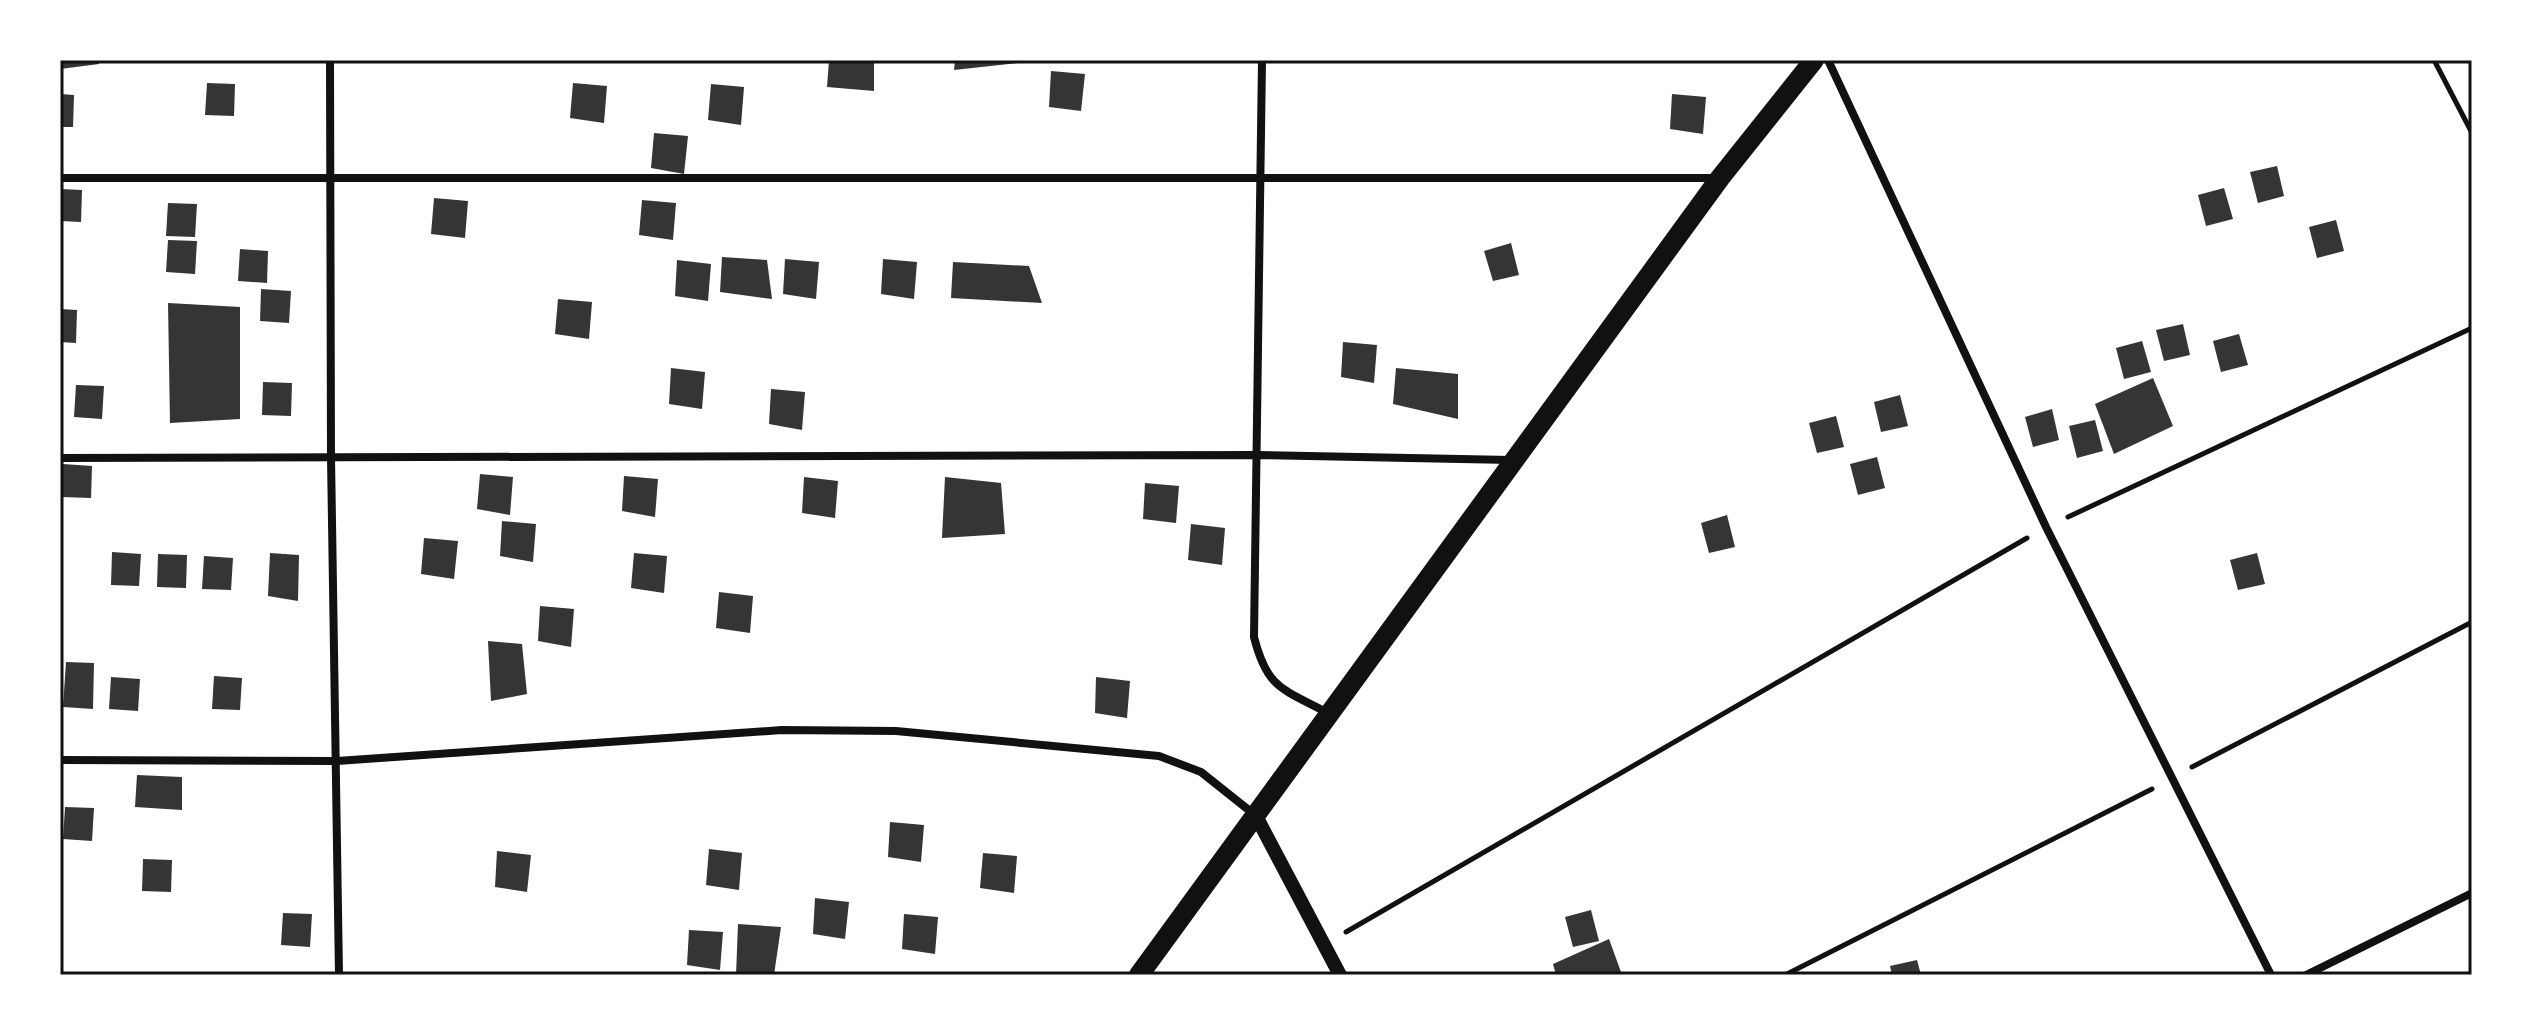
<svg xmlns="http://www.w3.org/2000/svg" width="2532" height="1035" font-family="Jost,sans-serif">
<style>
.building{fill:#353535}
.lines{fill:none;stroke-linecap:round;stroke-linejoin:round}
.path{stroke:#111;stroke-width:5}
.minor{stroke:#111;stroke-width:8}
.tertiary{stroke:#111;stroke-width:14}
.primary{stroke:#111;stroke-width:20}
.neatline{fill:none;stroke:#111;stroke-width:3}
</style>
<rect width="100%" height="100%" fill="#fff"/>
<g class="building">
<path d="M60,60H99V64L60,69Z"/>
<path d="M829,60H874V91L827,87Z"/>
<path d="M955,60H1027V62L954,70Z"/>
<path d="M1051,71L1085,74L1081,111L1049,107Z"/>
<path d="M207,83L235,84L234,116L205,115Z"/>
<path d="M573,83L607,86L604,123L570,118Z"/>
<path d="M711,84L744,87L741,125L708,120Z"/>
<path d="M60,94L74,95L73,127H60Z"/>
<path d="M1672,94L1706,97L1703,134L1670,129Z"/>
<path d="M654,133L688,136L684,174L651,168Z"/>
<path d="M2277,166L2284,196L2258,203L2250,172Z"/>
<path d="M2224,188L2233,219L2206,226L2198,195Z"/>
<path d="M60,189L82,190L81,222L60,221Z"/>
<path d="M434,198L468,201L465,238L431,234Z"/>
<path d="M642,200L676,203L673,240L639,235Z"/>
<path d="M168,203L197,204L195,237L166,236Z"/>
<path d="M2336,220L2344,251L2317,258L2309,227Z"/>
<path d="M168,240L197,241L195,274L166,272Z"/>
<path d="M1511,243L1519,275L1493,281L1484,251Z"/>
<path d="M240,249L268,251L267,283L238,281Z"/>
<path d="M722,257L767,260L772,299L720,292Z"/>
<path d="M785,259L819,262L816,299L783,294Z"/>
<path d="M883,259L917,262L914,299L881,294Z"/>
<path d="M677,260L711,264L708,301L675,296Z"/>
<path d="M953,262L1029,266L1042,303L951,298Z"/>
<path d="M261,289L291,291L289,323L260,321Z"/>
<path d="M558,299L592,302L589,339L555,334Z"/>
<path d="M168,303L240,307V419L170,423Z"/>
<path d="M60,309L77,310L76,343L60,342Z"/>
<path d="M2183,324L2190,355L2164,361L2156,330Z"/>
<path d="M2239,334L2248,365L2221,372L2213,341Z"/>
<path d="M2142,341L2151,372L2124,379L2116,348Z"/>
<path d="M1343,342L1377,345L1374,383L1341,377Z"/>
<path d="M671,368L705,372L702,409L669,404Z"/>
<path d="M1396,368L1458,374V419L1393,404Z"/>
<path d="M2153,378L2173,426L2114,454L2095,404Z"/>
<path d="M263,382L292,383L291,416L262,415Z"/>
<path d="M76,385L104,386L102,419L74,417Z"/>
<path d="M771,389L805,392L802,430L769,424Z"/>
<path d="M1900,395L1908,426L1881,432L1874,402Z"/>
<path d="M2052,409L2059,440L2033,447L2025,417Z"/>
<path d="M1836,416L1844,447L1817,453L1809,423Z"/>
<path d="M2095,420L2103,451L2077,458L2069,426Z"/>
<path d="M1877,457L1885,488L1858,495L1850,464Z"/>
<path d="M63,464L92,466L91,498L61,497Z"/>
<path d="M480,474L513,477L510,515L477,509Z"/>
<path d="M624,476L658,479L655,517L622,511Z"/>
<path d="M804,477L838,481L835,518L802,513Z"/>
<path d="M945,477L1001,483L1005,534L942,538Z"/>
<path d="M1145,483L1179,486L1176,523L1143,519Z"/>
<path d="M1727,515L1735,547L1709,553L1701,523Z"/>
<path d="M502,521L536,524L533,562L500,556Z"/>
<path d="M1191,524L1225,528L1222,565L1188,560Z"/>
<path d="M424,538L458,541L454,579L421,574Z"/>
<path d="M112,552L141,554L139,586L111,585Z"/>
<path d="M270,553L299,555L298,601L268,596Z"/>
<path d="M634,553L667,556L664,593L631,588Z"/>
<path d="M2257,553L2265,584L2238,590L2230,560Z"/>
<path d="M158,554L187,555L186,588L157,587Z"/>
<path d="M204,556L233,558L231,590L202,589Z"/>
<path d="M719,592L753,596L750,633L716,628Z"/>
<path d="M540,606L574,609L571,647L538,641Z"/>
<path d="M488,641L522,644L527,694L491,701Z"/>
<path d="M66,662L94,663L93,709L63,707Z"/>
<path d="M214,676L242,678L240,710L212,709Z"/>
<path d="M111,677L140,679L138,711L109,709Z"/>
<path d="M1096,677L1130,681L1127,718L1095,713Z"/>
<path d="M137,775L182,777V810L135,807Z"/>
<path d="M65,807L94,808L92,841L63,839Z"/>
<path d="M890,822L924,825L921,862L888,857Z"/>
<path d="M709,849L742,853L739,890L706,885Z"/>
<path d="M497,851L531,855L527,892L495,887Z"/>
<path d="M983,853L1017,856L1014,893L980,888Z"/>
<path d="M143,859L172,860L171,892L142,891Z"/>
<path d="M815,898L849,902L845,939L813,934Z"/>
<path d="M1591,910L1599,941L1573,947L1565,917Z"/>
<path d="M283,913L312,914L310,947L281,945Z"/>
<path d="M904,914L938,917L935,954L902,949Z"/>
<path d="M738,924L781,927L774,975H736Z"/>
<path d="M689,930L723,932L720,970L687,965Z"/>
<path d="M1609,939L1621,972L1556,975L1553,964Z"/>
<path d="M1917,960L1921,975H1892L1890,966Z"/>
</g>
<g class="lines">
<g class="path">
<path d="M2434,60L2472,133"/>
<path d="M2068,517L2472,328"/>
<path d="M2192,767L2472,622"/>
<path d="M1346,932L2027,538"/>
<path d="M1785,975L2152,789"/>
</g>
<g class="minor">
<path d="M330,60L331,457L339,975"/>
<path d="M1262,60L1254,637C1267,689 1283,689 1328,713"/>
<path d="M1828,60L2046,527L2271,975"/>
<path d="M60,178H1715"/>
<path d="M60,458L1259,455L1511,460"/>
<path d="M60,760L337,761L782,730L896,731L1159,756L1201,772L1255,815"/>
<path d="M2306,975L2472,893"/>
</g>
<path class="tertiary" d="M1256,816L1340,975"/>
<path class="primary" d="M1139,975L1720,178L1814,60"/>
</g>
<rect width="2532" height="1035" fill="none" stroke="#ffffff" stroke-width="124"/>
<rect x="62" y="62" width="2408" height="911" class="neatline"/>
</svg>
